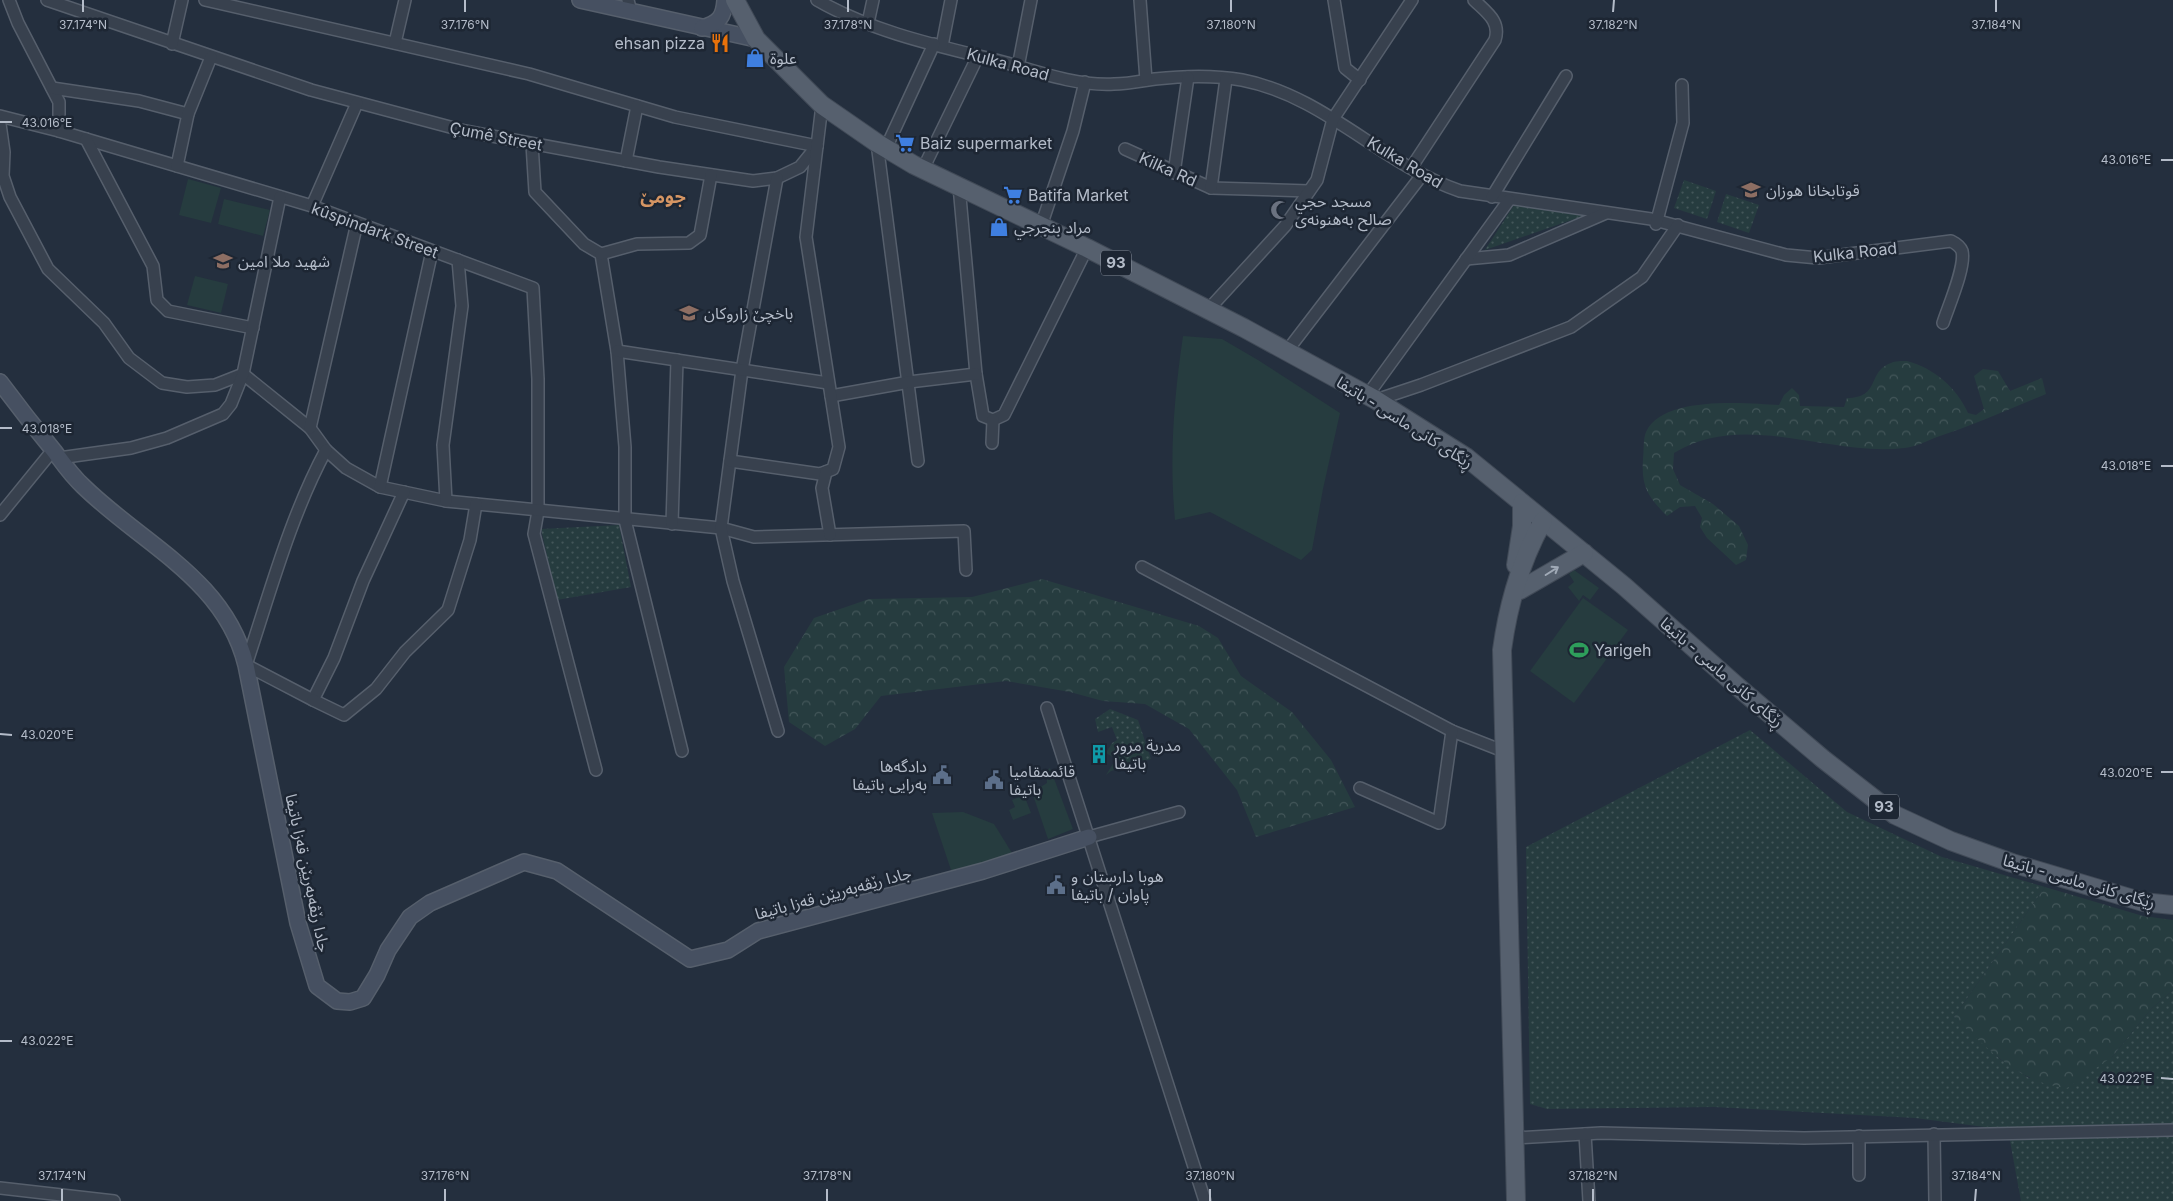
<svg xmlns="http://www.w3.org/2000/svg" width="2173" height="1201" font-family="Inter,'Noto Sans Arabic',sans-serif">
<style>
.grass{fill:url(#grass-dots)}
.forest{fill:url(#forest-crowns)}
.green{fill:#263c3f}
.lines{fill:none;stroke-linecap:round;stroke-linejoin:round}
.street-casing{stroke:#565f6c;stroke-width:14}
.secondary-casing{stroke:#565f6c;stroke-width:18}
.primary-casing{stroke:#414a57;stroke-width:20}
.street{stroke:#38414e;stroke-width:11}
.secondary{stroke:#465061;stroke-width:15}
.primary{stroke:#56606e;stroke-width:18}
.oneway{stroke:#a1aab7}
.ticks{fill:none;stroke:#b4bcc9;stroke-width:2}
.labels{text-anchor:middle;stroke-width:5;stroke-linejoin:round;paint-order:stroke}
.shield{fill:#1d2633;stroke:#878f9c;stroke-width:1}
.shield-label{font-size:15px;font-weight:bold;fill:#b4bcc9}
.poi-label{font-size:16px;fill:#b4bcc9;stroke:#1d2633;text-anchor:start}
.street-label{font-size:16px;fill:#b4bcc9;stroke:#1d2633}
.neighbourhood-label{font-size:18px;font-weight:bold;fill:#d59563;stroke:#1d2633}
.ticks-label{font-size:12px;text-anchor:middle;fill:#b4bcc9;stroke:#1d2633;stroke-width:5;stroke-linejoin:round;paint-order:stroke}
</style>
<defs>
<pattern id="grass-dots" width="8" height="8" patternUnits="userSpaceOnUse" patternTransform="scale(1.25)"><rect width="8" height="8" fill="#263c3f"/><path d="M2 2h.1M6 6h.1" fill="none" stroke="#435659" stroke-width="1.8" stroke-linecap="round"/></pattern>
<pattern id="forest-crowns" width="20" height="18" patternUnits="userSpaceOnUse" patternTransform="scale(1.25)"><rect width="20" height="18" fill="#263c3f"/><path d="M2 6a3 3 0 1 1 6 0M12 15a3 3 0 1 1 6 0" fill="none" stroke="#435659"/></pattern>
</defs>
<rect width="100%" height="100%" fill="#242f3e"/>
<g class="grass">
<path d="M1684,180L1716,191L1707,219L1674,208Z"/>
<path d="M1726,194L1759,205L1749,233L1717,222Z"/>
<path d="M1514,205L1589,214L1485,250Z"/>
<path d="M619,525L631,587L557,600L541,529Z"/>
<path d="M1110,709L1138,720L1151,759L1111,771L1106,775L1116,759L1106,753L1112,743L1117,740L1112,727L1098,732L1095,719Z"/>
<path d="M1750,730L1847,812L1942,857L2045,887L1954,1017L2000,1059L2029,1078L2112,1057L2151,1009L2173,990V1201H2021L2008,1130L1915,1118L1714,1107L1547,1109L1530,1104L1526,847Z"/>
</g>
<g class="forest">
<path d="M1907,361C1934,368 1957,388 1968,413L1976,415L1984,409L1974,376L1983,369L1998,371L2010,391L2042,378L2046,394C2010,409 1974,425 1937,437C1927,441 1915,447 1904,448C1829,457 1744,410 1674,453L1673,469L1680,485L1713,504L1739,526L1748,545L1746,560L1736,565L1707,538L1700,527L1702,518L1695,506L1680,507L1667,516C1648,497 1641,487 1643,459C1644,451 1643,439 1646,432C1662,395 1747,403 1779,405L1784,395L1792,388L1799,395L1800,406L1844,407L1847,398C1881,398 1867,371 1891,363C1895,361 1902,361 1907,361Z"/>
<path d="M1042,579L1199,626L1218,638L1241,676L1292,712L1331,760L1355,807L1256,837L1237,790L1189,729L1145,704L1103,701L1070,692L1006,681L881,696L855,729L825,746L789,722L784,667L814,618L869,599L972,597Z"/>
<path d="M2045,887L2143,916L2173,920V990L2151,1009L2112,1057L2067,1088C2020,1084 1987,1048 1954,1017Z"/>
</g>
<g class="green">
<path d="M188,179L221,188L211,223L179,215Z"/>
<path d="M224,199L270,210L263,236L218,224Z"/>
<path d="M195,276L228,284L221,313L187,305Z"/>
<path d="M1183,336L1222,339L1258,360L1340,413L1323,489L1312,550L1301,560L1210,512L1175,520C1169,458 1174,397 1183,336Z"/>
<path d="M1574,570L1599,588L1590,600L1583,595L1579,601L1568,587L1574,582L1569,574Z"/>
<path d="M1583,598L1628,630L1574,703L1530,671Z"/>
<path d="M1050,768L1073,829L1048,839L1033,795L1034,791L1047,783L1046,771Z"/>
<path d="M1024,795L1031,813L1013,820L1009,810L1015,807L1012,800Z"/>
<path d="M963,812L994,824L1012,853L952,873L932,813Z"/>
</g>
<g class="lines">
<g class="street-casing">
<g id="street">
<path d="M9,0L18,23L59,102V131"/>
<path d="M47,0L311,90L465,131L659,167L753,181L777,178L800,167L817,146"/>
<path d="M205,0L529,74L675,117L817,146"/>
<path d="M628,0L631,12"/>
<path d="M817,0C874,33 943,47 1007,63C1041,73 1078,86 1114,84C1128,84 1142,81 1155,79C1183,76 1214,75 1242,80C1325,96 1383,165 1460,191L1651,219L1786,255L1818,258L1951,241C1955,243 1960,246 1962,251C1966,267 1948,307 1943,323"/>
<path d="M1140,0L1146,80"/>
<path d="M1334,0L1345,68L1360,80"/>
<path d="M868,23L873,0"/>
<path d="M395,43L405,0"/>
<path d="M172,44L182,0"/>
<path d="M942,46L951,0"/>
<path d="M1018,67L1031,0"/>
<path d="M52,88L139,101L188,114"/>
<path d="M0,116L59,131L312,206L533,288L538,379V511L534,534L596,770"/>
<path d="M0,124L4,152L3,176L10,197L48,269L104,323L129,358L162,383L187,387L215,385L243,374L310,428L326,450L346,468L380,487L446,501L721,528L754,537L964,531L966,570"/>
<path d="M86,139L153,266L157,300L168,311L253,328"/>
<path d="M877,143L918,461"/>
<path d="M532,144L535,192L584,244L601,254L617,351L625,447V520L682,751"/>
<path d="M886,148L934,44"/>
<path d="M1125,149L1211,188L1309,191"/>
<path d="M626,161L637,106"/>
<path d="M177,166L188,114L211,57"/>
<path d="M1411,168L1495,40C1501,21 1486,12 1474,0"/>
<path d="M923,169L978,56"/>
<path d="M1174,173L1188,77"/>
<path d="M777,178L742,370L721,528L733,581L778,731"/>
<path d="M959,186L976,374L983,416L993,420L1004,415L1087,248"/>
<path d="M1211,188L1226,79"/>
<path d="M1492,197L1566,76"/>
<path d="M312,206L357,103"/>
<path d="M1656,224L1683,123L1682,85"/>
<path d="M1041,226L1073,131L1085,82"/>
<path d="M601,254L637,244L689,243L700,235L711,175"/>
<path d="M1466,259L1509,255L1606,213"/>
<path d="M1208,310L1285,226L1317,180L1333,119L1412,0"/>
<path d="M617,351L828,383"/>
<path d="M1287,351L1422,175"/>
<path d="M831,396L909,382L976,374"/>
<path d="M1367,396L1509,200"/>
<path d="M1376,400L1421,385L1571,327L1642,277L1678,225"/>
<path d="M310,428L357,223"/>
<path d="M992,443L993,420"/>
<path d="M326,450C290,517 270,593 246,665L313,700L334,658L363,581L404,492"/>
<path d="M59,458L131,448L167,438L223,414L231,404L243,374L280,197"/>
<path d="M730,461L820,474L833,469L839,447L806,237L822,105"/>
<path d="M826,472L822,488L830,535"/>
<path d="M380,487L432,251"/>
<path d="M446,501L443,445L462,306L458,260"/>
<path d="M0,515L53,450"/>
<path d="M672,524L677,360"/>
<path d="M1142,567L1452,731L1503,751"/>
<path d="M313,700L344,715L376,689L405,652L448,610L470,540L476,504"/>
<path d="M1047,708L1205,1201"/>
<path d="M1360,788L1439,823L1452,731"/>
<path d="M1089,837L1179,812"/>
<path d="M1585,1134L1589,1201"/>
<path d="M1934,1134L1935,1201"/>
<path d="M1859,1136V1175"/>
<path d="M1514,1138L1601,1133L1804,1138L2173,1130"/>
<path d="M0,1188L114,1201"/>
</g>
</g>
<g class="secondary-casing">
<g id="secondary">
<path d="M580,0L756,39"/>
<path d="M702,28C719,23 724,17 725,0"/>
<path d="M0,382C17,405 35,428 54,451C63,463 71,475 83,486C142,544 225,579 246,665L298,923L317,986L337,1001L350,1002L363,998L377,975L388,950L410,917L430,903L524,862L557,871L690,959L728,950L758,931L983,871L1089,837"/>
</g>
</g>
<g class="primary-casing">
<g id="primary">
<path d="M735,0L756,39L822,105L877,143L914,165L1087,248L1244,328L1376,400L1466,457L1624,586L1738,687L1823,759L1895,815L1951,841L2012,863L2143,902L2173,905"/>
<path d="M1516,565L1522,526V503"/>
<path d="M1520,590L1584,553"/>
<path d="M1516,1201L1502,650C1508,606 1521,560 1543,521"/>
</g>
</g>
<use href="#street" class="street"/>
<use href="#secondary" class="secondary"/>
<use href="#primary" class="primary"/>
</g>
<defs><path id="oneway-shaft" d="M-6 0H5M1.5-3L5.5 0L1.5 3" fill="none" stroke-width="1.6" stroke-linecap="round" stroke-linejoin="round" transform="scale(1.25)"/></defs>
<use class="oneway" href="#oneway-shaft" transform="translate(1552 571) rotate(-32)"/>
<path class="ticks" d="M83,12V0M465,12V0M848,12V0M1231,12V0M1613,12L1614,0M1996,12V0M0,122H12M2161,160H2173M0,428H12M2161,466H2173M0,734L12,735M2161,772H2173M0,1041H12M2161,1078L2173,1079M62,1201V1189M445,1201V1189M827,1201V1189M1210,1201V1189M1593,1201V1189M1975,1201L1976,1189"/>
<defs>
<g id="restaurant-bare" transform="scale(1.5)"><path d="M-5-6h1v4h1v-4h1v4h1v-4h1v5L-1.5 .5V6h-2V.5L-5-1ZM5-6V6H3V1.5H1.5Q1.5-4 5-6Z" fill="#e8710a" stroke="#1d2633" stroke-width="2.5" paint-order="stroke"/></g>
<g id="shop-bare" transform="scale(1.5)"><path d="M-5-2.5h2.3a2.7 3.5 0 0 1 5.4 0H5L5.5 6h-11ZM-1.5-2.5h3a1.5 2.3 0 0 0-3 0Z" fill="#3f7fe0" stroke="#1d2633" stroke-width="2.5" paint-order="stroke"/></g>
<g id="supermarket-bare" transform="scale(1.5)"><path d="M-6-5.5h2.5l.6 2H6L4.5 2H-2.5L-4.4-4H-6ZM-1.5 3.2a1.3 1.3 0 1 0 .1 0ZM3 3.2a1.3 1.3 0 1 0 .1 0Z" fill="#3f7fe0" stroke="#1d2633" stroke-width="2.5" paint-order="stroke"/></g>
<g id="school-bare" transform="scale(1.5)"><path d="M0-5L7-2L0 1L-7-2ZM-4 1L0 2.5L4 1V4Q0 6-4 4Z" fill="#8d6e63" stroke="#1d2633" stroke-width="2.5" paint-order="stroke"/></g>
<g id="mosque-bare" transform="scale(1.5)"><path d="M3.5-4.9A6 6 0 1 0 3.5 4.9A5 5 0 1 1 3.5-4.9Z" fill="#6b7280" stroke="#1d2633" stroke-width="2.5" paint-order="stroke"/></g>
<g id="stadium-bare" transform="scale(1.5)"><path d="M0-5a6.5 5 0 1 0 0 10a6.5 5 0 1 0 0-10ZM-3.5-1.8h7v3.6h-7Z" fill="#2e9e5b" stroke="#1d2633" stroke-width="2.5" paint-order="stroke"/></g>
<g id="building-bare" transform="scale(1.5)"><path d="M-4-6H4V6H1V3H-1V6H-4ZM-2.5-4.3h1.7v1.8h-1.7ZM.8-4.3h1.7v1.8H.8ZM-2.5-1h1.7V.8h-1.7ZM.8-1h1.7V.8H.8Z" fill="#0f9aa8" stroke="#1d2633" stroke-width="2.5" paint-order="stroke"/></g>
<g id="civic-bare" transform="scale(1.5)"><path d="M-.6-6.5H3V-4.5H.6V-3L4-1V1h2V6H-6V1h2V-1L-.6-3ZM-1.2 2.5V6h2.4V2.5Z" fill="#5c6f8a" stroke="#1d2633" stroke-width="2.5" paint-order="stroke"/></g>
</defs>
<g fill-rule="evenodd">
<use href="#restaurant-bare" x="720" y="43"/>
<use href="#shop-bare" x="755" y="58"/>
<use href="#supermarket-bare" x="905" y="143"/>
<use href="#school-bare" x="1751" y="190"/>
<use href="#supermarket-bare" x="1013" y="195"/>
<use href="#mosque-bare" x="1280" y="210"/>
<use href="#shop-bare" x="999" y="227"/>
<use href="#school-bare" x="223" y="261"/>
<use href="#school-bare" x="689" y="313"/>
<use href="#stadium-bare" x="1579" y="650"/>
<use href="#building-bare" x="1099" y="754"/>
<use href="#civic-bare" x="942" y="775"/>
<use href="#civic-bare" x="994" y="780"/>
<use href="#civic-bare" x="1056" y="885"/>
</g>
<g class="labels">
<g class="shield">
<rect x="1101" y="250.5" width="30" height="25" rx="4"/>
<rect x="1869" y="794.5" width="30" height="25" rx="4"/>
</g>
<g class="shield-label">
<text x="1116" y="268">93</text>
<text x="1884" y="812">93</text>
</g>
<g class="poi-label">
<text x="705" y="49" text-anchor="end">ehsan pizza</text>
<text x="770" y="64">علوة</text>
<text x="920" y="149">Baiz supermarket</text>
<text x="1766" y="196">قوتابخانا هوزان</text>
<text x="1028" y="201">Batifa Market</text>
<text x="1295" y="207">مسجد حجي<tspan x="1295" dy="18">صالح بەھنونەی</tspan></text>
<text x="1014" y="233">مراد بنجرجي</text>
<text x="238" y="267">شهيد ملا امين</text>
<text x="704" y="319">باخچێ زاروکان</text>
<text x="1594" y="656">Yarigeh</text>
<text x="1114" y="751">مدرية مرور<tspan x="1114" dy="18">باتيفا</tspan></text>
<text x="927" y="772" text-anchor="end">دادگه‌ها<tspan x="927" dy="18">به‌رايى باتيفا</tspan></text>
<text x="1009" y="777">قائممقاميا<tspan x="1009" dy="18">باتيفا</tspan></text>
<text x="1071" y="882">هوبا دارستان و<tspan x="1071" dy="18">پاوان / باتيفا</tspan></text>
</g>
<g class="street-label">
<text transform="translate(1008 64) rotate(15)" y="6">Kulka Road</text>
<text transform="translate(496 136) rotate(11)" y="6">Çumê Street</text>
<text transform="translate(1405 162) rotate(31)" y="6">Kulka Road</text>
<text transform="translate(1168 169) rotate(24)" y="6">Kilka Rd</text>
<text transform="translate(375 230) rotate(20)" y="6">kûspindark Street</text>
<text transform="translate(1855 252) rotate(-6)" y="6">Kulka Road</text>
<text transform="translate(1405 422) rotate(32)" y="6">ڕێگای کانی ماسی - باتيفا</text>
<text transform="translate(1722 672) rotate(41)" y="6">ڕێگای کانی ماسی - باتيفا</text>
<text transform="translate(308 873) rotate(78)" y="6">جادا رێڤه‌به‌ريێن قه‌زا باتيفا</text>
<text transform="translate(2079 881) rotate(16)" y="6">ڕێگای کانی ماسی - باتيفا</text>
<text transform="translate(833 893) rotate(-15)" y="6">جادا رێڤه‌به‌ريێن قه‌زا باتيفا</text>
</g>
<g class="neighbourhood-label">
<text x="663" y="203">جومێ</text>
</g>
</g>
<g class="ticks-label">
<text x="83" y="29">37.174°N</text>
<text x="465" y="29">37.176°N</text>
<text x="848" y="29">37.178°N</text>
<text x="1231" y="29">37.180°N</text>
<text x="1613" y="29">37.182°N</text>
<text x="1996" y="29">37.184°N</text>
<text x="47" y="127">43.016°E</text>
<text x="2126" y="164">43.016°E</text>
<text x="47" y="433">43.018°E</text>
<text x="2126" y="470">43.018°E</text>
<text x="47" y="739">43.020°E</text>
<text x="2126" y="777">43.020°E</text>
<text x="47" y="1045">43.022°E</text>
<text x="2126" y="1083">43.022°E</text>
<text x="62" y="1180">37.174°N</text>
<text x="445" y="1180">37.176°N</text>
<text x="827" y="1180">37.178°N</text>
<text x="1210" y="1180">37.180°N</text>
<text x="1593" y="1180">37.182°N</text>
<text x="1976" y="1180">37.184°N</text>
</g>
</svg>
